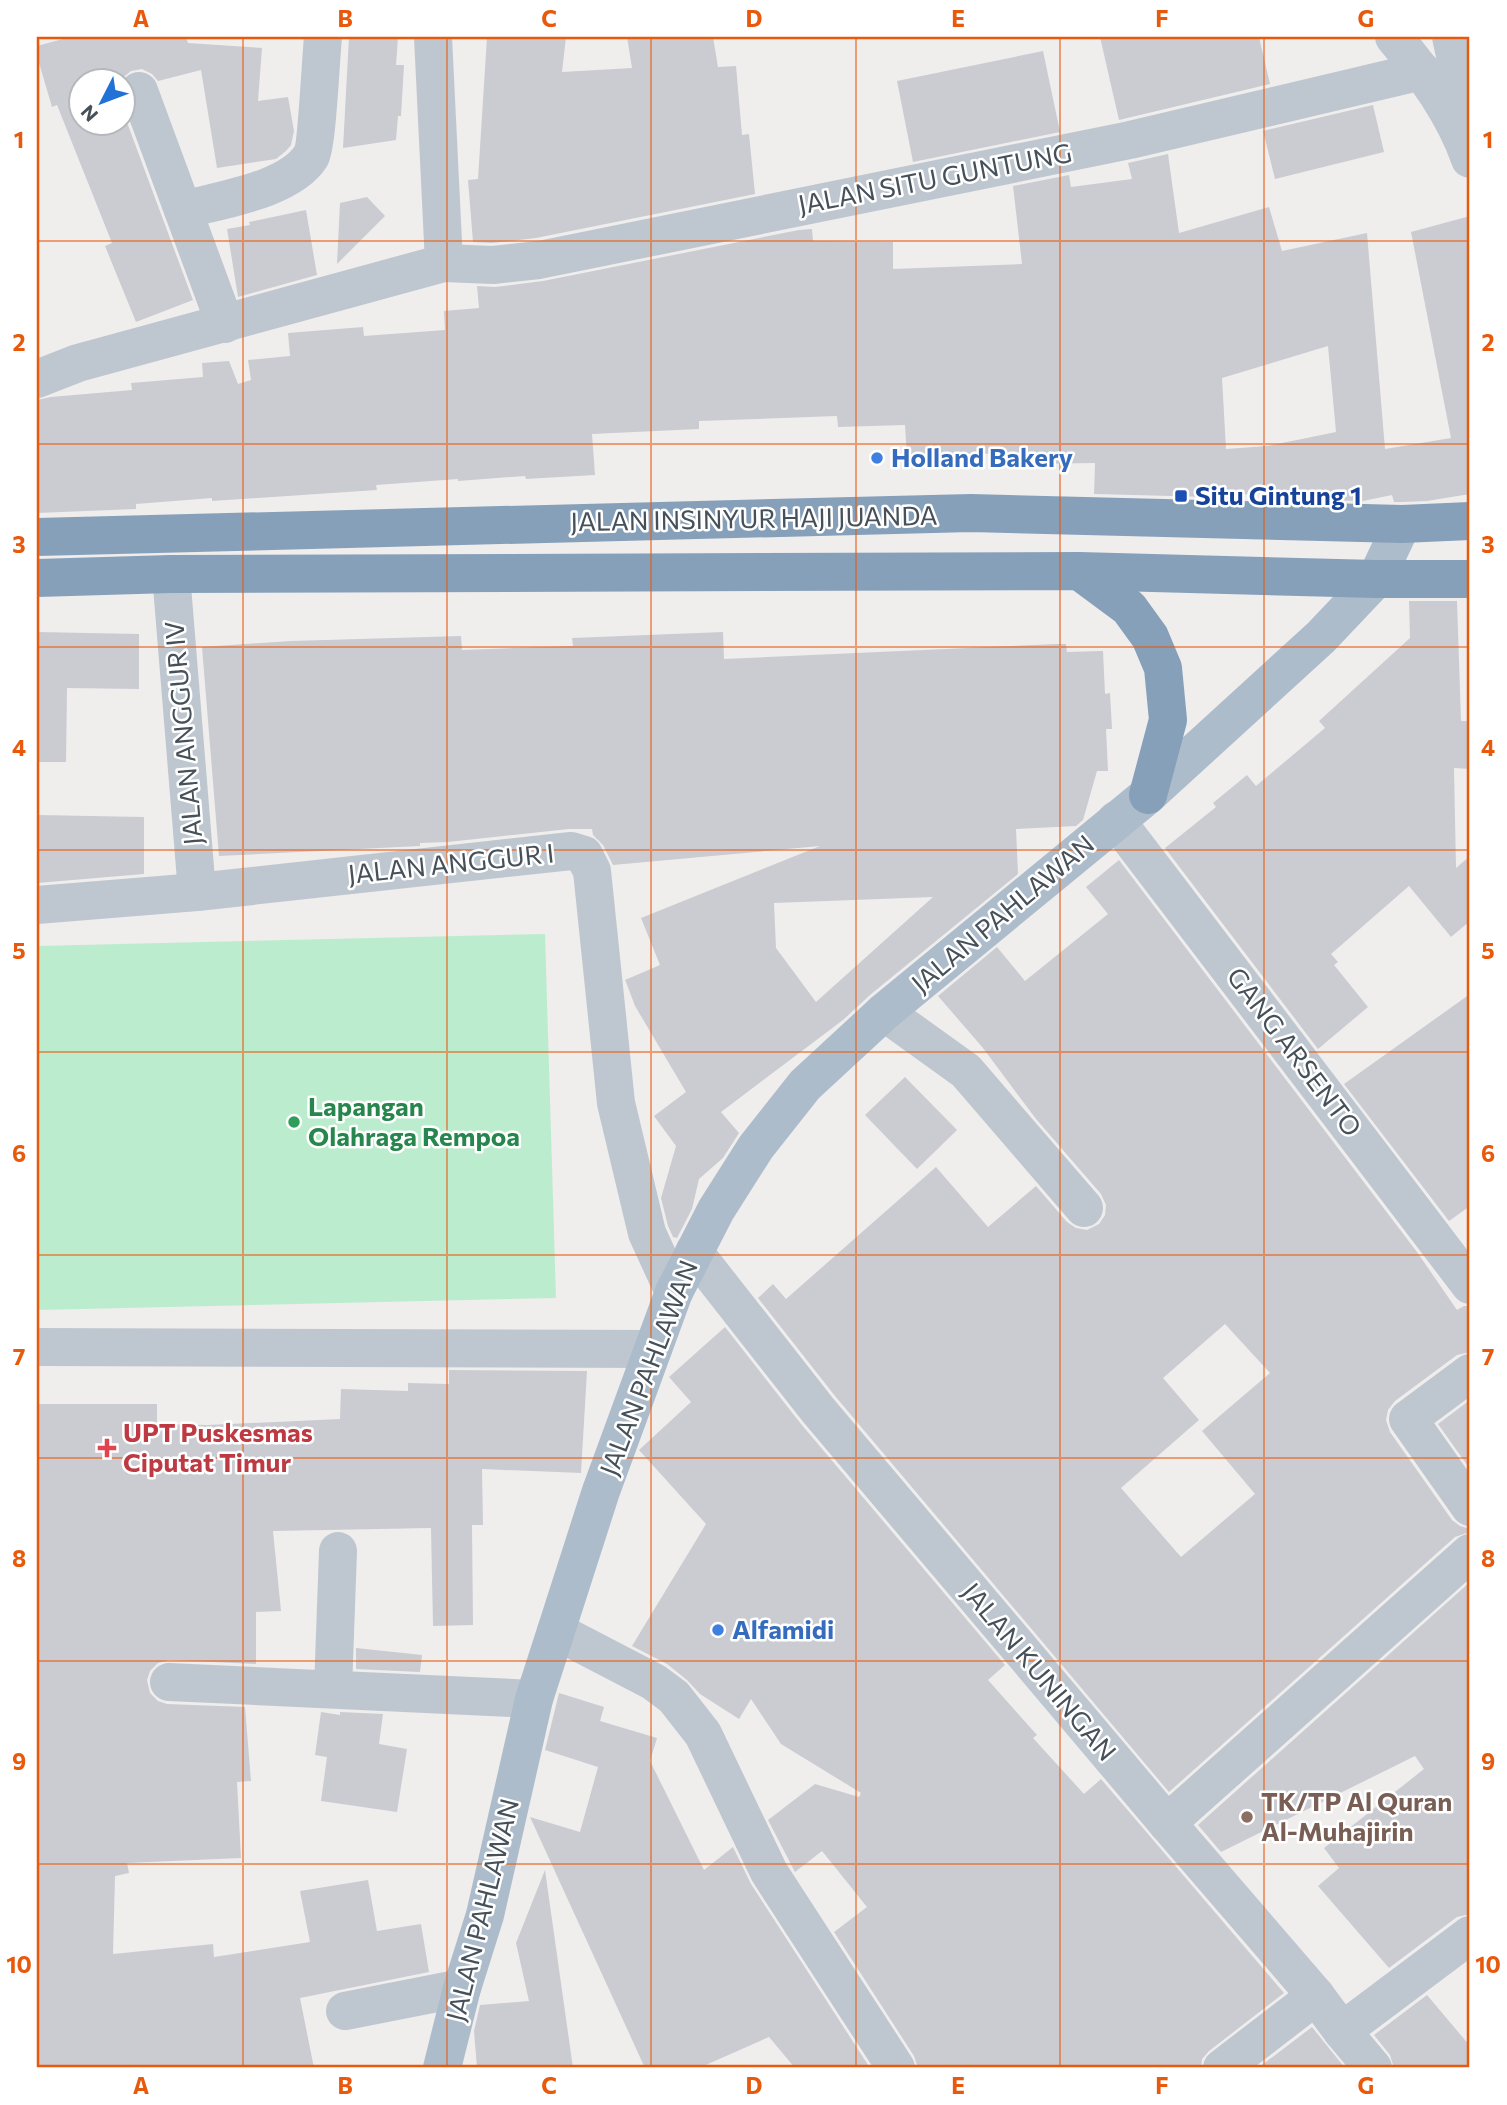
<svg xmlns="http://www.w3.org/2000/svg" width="1507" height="2105" font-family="Commissioner,sans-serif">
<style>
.green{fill:#bcecce}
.building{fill:#caccd2;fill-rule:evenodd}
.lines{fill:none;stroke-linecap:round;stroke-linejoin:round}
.minor{stroke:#bec7cf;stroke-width:38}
.major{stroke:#adbccb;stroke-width:38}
.highway{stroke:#86a0ba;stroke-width:38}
.grid{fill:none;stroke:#e8590c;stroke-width:2;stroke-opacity:0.55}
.shop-dot{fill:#3f7fe0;stroke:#fff;stroke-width:2.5}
.transit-dot{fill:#1a4fb4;stroke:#fff;stroke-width:2.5}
.leisure-dot{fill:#2e9e5b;stroke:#fff;stroke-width:2.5}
.health-dot{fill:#e0444e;stroke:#fff;stroke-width:2.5}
.education-dot{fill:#8d6e63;stroke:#fff;stroke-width:2.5}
.labels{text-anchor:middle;stroke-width:5;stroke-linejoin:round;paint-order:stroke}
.street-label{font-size:26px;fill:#465059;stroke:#fff}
.shop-label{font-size:26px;font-weight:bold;fill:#366cbe;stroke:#fff;text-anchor:start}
.transit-label{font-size:26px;font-weight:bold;fill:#164399;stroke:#fff;text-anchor:start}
.leisure-label{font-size:26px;font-weight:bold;fill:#27864d;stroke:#fff;text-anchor:start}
.health-label{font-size:26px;font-weight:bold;fill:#be3a42;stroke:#fff;text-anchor:start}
.education-label{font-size:26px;font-weight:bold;fill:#785e54;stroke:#fff;text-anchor:start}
.neatline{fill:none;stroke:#e8590c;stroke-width:2.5}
.grid-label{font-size:23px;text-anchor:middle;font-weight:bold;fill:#e8590c}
</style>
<rect width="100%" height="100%" fill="#f0eded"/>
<path class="green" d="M545,934L556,1298L37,1310V946Z"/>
<g class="building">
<path d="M70,37H186L188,43L262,48L258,101L288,97L294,131L291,145L286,151L276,159L217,168L201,70L158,81L152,74L142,69L131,71L120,80H80V122H122V109L193,300L136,322L105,246L112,243L57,105L52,107L37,56V46Z"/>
<path d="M349,37H398L396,65H404L401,116H398L396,140L343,148Z"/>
<path d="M487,37H566L562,72L632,68L627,37H713L718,67L736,66L742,135L749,134L755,194L536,238L492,243L473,242L468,180L478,179Z"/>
<path d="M1100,37H1259L1270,84L1119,120Z"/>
<path d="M1043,51L1060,132L913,162L897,81Z"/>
<path d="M1373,105L1384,152L1275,179L1263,131Z"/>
<path d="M1168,154L1179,233L1269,207L1282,251L1367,233L1385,449L1451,438L1411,232L1470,216V494L1427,501L1402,502H1394L1392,495L1363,501L1309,500L1306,490L1210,497L1094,494L1095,463L1028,464V452L907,457L905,425L838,427L837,416L699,421V429L592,434L595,475L526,479L525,476L458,481V479L376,485L377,490L212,501V498L136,504V509L37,513V400L51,397L132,390L131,383L203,377L202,363L229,361L238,384L251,380L248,360L290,356L288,333L363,327L364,336L445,330L444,311L479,308L477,286L495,287L543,281L799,230L812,229L813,241L893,242V269L1022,264L1013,186L1069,175L1071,187L1132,179L1128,163ZM1328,346L1336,432L1267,446L1226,449L1222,378Z"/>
<path d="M367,197L385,216L337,264L340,203Z"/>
<path d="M306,210L317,275L238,297L227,229L250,225L249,222Z"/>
<path d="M1409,601H1457L1461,721H1470V769L1454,768L1456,868L1470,856V921L1451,937L1409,886L1331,954L1338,962L1334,965L1368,1007L1318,1049L1165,848L1216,807L1213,803L1247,775L1256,786L1325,728L1319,721L1410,638Z"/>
<path d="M37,632L139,634V689L67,688L66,762H37Z"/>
<path d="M723,632L724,659L1056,644H1066L1067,652L1103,651L1105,694L1110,693L1112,729H1106L1108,771H1097L1083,820L1076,826L1016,829L1018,874L870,995L843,1020L721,1112L739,1133L723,1158L699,1179L692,1209L677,1238L673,1237L668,1226L661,1198L676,1146L654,1116L686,1092L635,1006L626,982L625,980L660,965L641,918L820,846L613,865L603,845L593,835L592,829H569L448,842L420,843V846L219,856L202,647L291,641L461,636L462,650L573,646L572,638ZM933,897L816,1002L776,948L774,903Z"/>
<path d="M37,815L144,817V874L37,883Z"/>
<path d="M1119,860L1417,1252L1457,1310L1464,1306H1470V1352L1457,1355L1395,1401L1388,1410L1386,1420L1390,1432L1452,1520L1460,1526L1470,1529V1532L1455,1537L1169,1792L835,1396L758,1298L773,1284L786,1299L936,1167L988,1227L1036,1186L1067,1222L1076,1228L1087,1230L1099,1224L1105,1215L1106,1205L1101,1194L1036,1119L983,1048L938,996L997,947L1025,981L1108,914L1086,887ZM1225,1324L1270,1373L1202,1431L1255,1494L1181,1557L1121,1488L1199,1420L1163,1378Z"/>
<path d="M1470,994V1206L1449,1221L1344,1084Z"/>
<path d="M905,1077L957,1130L917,1169L865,1115Z"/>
<path d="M725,1327L801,1424L1005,1665L988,1680L1037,1735L1033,1738L1084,1794L1101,1779L1284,1993L1209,2051L1202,2059L1201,2068H918L914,2056L834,1932L867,1907L822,1851L795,1872L768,1820L815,1784L859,1797L861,1793L781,1744L751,1699L739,1719L700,1694L687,1680L667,1664L632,1646L706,1524L639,1450L691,1402L669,1377Z"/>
<path d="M449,1370L587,1371L581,1473L482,1469L483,1525H472L473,1625L433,1626L431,1528L273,1531L281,1611L256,1612V1664L169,1660L158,1663L150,1671L147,1680L150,1693L158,1701L167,1704L245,1707L251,1781L237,1782L241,1858L127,1863L129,1873L115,1876L113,1954L213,1944L214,1957L310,1942L300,1891L368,1880L377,1931L421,1924L429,1972L300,1998L314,2068H37V1404H157V1424L207,1425L340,1419L341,1389L408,1391V1383L449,1384Z"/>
<path d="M1470,1400V1469L1438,1424Z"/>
<path d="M1470,1582V1914L1457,1917L1389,1968L1318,1886L1339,1868L1324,1848L1424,1769L1415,1756L1221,1852L1198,1825Z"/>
<path d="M356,1648L422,1655L420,1672L356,1669Z"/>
<path d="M559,1693L604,1707L600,1721L657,1738L650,1761L704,1870L733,1847L751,1884L870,2068H795L769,2037L699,2068H645L530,1817L580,1832L598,1767L545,1750Z"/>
<path d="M321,1712L340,1715V1712L383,1714L379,1744L407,1749L397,1812L321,1801L327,1757L315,1755Z"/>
<path d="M545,1870L573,2068H477L474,2031L480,2005L529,2001L516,1943Z"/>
<path d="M1427,1995L1470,2046V2068H1394L1390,2055L1374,2035Z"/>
<path d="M1312,2027L1345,2068H1258Z"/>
</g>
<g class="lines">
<g class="minor">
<path d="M1394,37C1425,74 1454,113 1470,159"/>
<path d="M1451,37L1468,114"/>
<path d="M139,91L225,324"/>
<path d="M183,210C220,200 290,190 311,156C317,146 321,55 323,37"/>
<path d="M444,263L493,265L539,260L1130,140L1422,71"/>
<path d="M37,379L78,363L444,263L433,37"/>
<path d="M171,574L197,892"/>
<path d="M1116,820L1470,1285"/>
<path d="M37,905L197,892L571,851L584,855L592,871L616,1103L647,1233L674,1292"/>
<path d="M884,1012L966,1071L1084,1208"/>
<path d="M694,1252L818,1410L1167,1823L1316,1996L1222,2068"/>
<path d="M37,1347L653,1349"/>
<path d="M1470,1373L1408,1419L1470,1507"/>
<path d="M556,1631L654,1682L674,1697L703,1734L769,1872L896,2068"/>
<path d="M169,1682L534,1699"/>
<path d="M333,1689L338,1551"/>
<path d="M1167,1823L1470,1553"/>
<path d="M1316,1996L1342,2031L1470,1935"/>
<path d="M345,2011L462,1988"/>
<path d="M1342,2031L1373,2068"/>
</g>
<path class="major" d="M442,2068L462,1988L485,1915L534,1699L556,1631L601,1491L674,1292L716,1210L756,1147L805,1085L884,1012L1148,795L1321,637L1376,579L1402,524"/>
<g class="highway">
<path d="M37,537L971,513L1402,524L1470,521"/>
<path d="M1079,571L1129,608L1150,637L1163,668L1168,720L1148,795"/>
<path d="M37,578L171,574L1079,571L1376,579H1470"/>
</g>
</g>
<path class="grid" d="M243,37V2068M447,37V2068M651,37V2068M856,37V2068M1060,37V2068M1264,37V2068M37,241H1470M37,444H1470M37,647H1470M37,850H1470M37,1052H1470M37,1255H1470M37,1458H1470M37,1661H1470M37,1864H1470"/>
<g class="shop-dot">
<circle cx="877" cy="458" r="7"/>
<circle cx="718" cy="1630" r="7"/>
</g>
<rect class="transit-dot" x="1174" y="489" width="14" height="14" rx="3.5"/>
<circle class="leisure-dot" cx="294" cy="1122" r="7"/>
<path class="health-dot" d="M103.5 1437.5h7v7h7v7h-7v7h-7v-7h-7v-7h7z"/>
<circle class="education-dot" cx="1247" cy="1817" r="7"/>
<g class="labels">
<g class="street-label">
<text transform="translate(935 179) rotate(-11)" y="9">JALAN SITU GUNTUNG</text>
<text transform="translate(754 519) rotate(-1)" y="9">JALAN INSINYUR HAJI JUANDA</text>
<text transform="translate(184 733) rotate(-95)" y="9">JALAN ANGGUR IV</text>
<text transform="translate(451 864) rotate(-6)" y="9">JALAN ANGGUR I</text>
<text transform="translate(1003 914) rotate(-40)" y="9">JALAN PAHLAWAN</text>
<text transform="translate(1294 1052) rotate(53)" y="9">GANG ARSENTO</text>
<text transform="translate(649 1368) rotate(-69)" y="9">JALAN PAHLAWAN</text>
<text transform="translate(1039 1672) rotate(50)" y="9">JALAN KUNINGAN</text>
<text transform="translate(483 1910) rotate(-76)" y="9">JALAN PAHLAWAN</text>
</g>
<g class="shop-label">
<text x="891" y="467">Holland Bakery</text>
<text x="732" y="1639">Alfamidi</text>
</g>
<g class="transit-label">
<text x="1195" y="505">Situ Gintung 1</text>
</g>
<g class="leisure-label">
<text x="308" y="1116">Lapangan<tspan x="308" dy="30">Olahraga Rempoa</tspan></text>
</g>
<g class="health-label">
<text x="123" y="1442">UPT Puskesmas<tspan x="123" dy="30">Ciputat Timur</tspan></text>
</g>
<g class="education-label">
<text x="1261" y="1811">TK/TP Al Quran<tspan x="1261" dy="30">Al-Muhajirin</tspan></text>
</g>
</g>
<rect width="1507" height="2105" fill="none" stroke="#ffffff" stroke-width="77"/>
<g transform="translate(102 102) rotate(228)"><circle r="33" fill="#ffffff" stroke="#b5b9bd" stroke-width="2"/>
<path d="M0-5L12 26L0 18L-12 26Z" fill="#2171d6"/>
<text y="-10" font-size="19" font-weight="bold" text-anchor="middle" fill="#465059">N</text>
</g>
<rect x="38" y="38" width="1430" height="2028" class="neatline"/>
<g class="grid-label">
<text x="141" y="27">A</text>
<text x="345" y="27">B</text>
<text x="549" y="27">C</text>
<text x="754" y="27">D</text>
<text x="958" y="27">E</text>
<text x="1162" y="27">F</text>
<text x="1366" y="27">G</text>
<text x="19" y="148">1</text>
<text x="1488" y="148">1</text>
<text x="19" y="351">2</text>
<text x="1488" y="351">2</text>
<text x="19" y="553">3</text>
<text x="1488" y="553">3</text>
<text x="19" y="756">4</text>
<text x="1488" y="756">4</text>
<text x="19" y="959">5</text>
<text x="1488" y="959">5</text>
<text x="19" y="1162">6</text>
<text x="1488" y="1162">6</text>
<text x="19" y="1365">7</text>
<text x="1488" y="1365">7</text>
<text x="19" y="1567">8</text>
<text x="1488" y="1567">8</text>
<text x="19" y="1770">9</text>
<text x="1488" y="1770">9</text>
<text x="19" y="1973">10</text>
<text x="1488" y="1973">10</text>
<text x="141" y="2094">A</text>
<text x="345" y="2094">B</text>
<text x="549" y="2094">C</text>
<text x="754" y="2094">D</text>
<text x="958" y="2094">E</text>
<text x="1162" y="2094">F</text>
<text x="1366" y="2094">G</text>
</g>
</svg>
